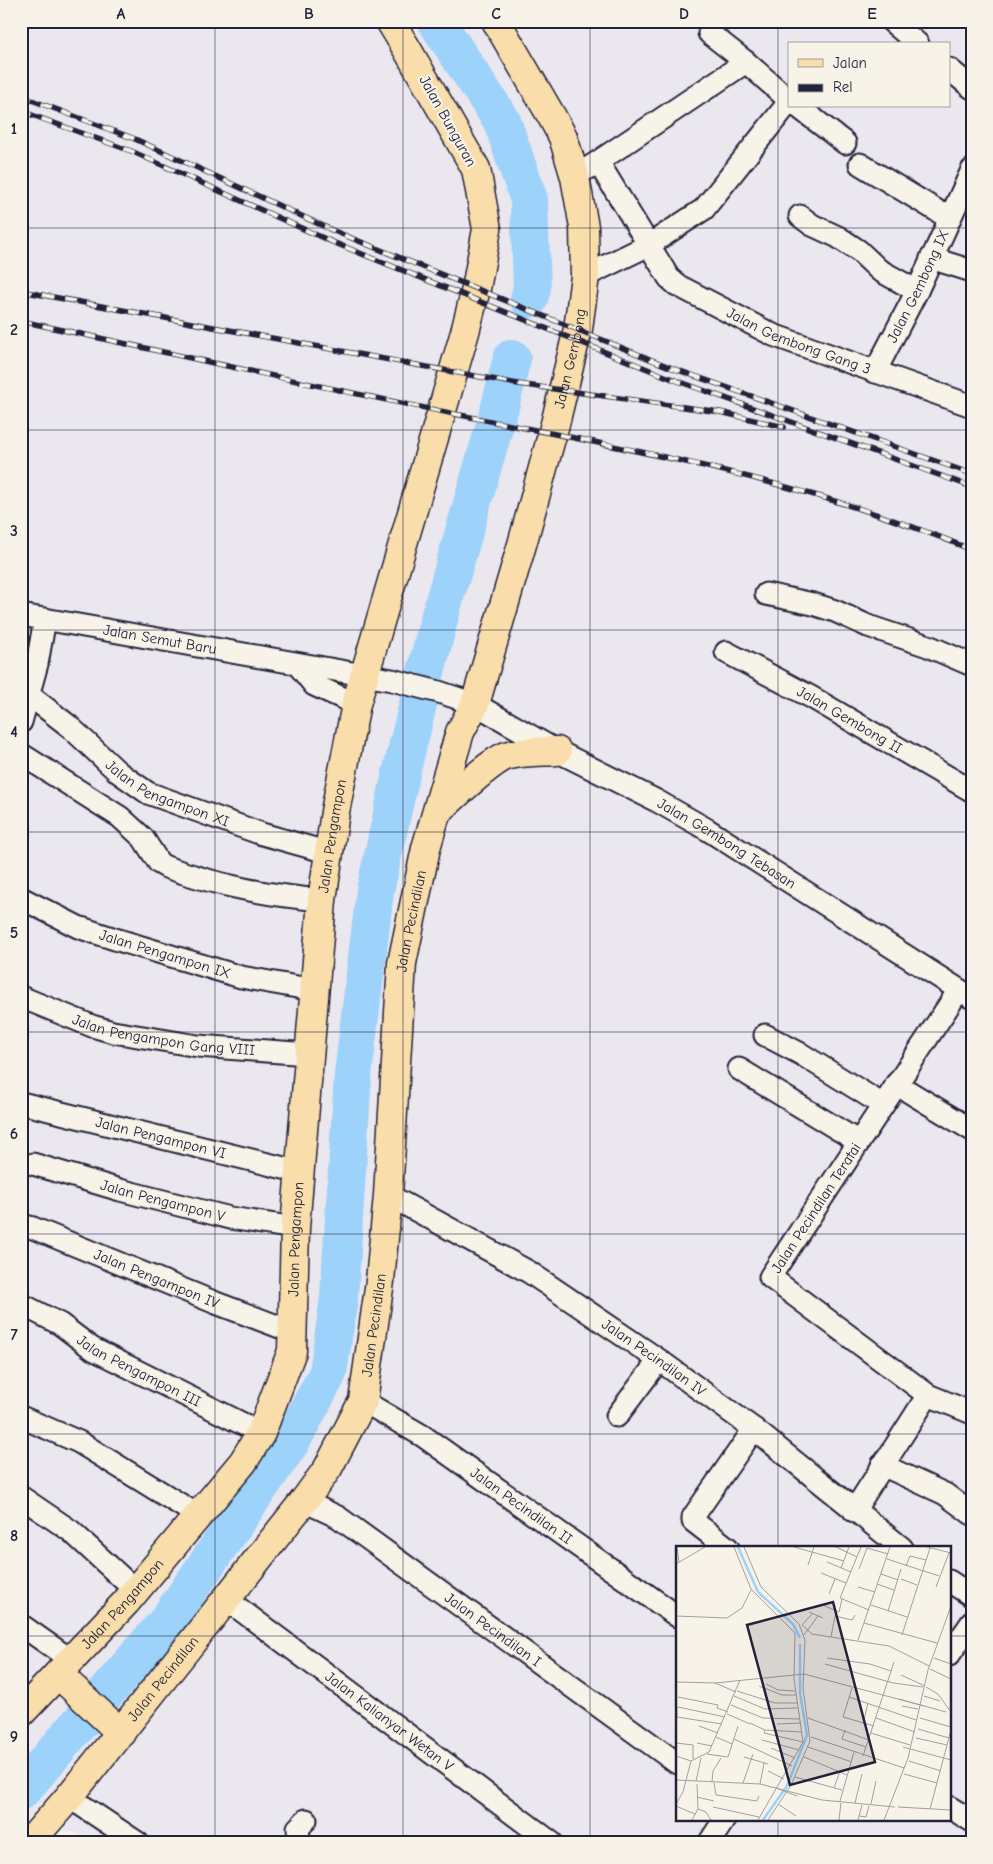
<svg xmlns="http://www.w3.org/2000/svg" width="993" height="1864" font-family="'Comic Neue',sans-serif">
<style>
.built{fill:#eae7ef;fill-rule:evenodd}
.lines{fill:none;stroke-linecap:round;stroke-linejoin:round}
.river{stroke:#9dd2fb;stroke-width:38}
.minor-casing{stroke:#22223b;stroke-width:25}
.major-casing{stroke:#22223b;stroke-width:31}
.minor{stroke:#f7f3e8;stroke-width:21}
.major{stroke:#f9ddab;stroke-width:28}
.rail-casing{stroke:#22223b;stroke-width:5.5}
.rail{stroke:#f7f3e8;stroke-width:4;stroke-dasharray:11;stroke-linecap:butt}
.grid{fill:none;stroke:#22223b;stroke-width:1;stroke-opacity:0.55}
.labels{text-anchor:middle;stroke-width:4.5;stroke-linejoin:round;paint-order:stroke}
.street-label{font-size:15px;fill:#22223b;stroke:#f7f3e8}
.inset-river{fill:none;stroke:#9dd2fb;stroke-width:2.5}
.inset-road{fill:none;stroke:#a29fa3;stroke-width:1}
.view{fill:#22223b;fill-opacity:0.15;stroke:#22223b;stroke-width:2.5}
.inset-edge{fill:none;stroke:#22223b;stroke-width:2.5}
.neatline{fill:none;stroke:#22223b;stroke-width:2}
.grid-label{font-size:16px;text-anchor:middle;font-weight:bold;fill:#22223b}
</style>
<rect width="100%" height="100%" fill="#f7f3e8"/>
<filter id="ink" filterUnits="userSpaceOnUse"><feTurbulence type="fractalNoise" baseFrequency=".02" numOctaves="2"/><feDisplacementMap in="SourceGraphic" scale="10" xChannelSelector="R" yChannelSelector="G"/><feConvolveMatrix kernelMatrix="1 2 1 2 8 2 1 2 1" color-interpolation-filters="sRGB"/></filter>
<g filter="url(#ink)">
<path class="built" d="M21,21H972V1843H106L21,1817ZM789,44H949V106H789ZM677,1548H949V1820H677Z"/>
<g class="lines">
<g class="river">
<path d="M436,21L502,121L529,200L532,288L529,299"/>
<path d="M21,1791L166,1623L291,1442L328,1373L339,1298L353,1075L375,891L403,765L440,615L500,407L512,358"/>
</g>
<g class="minor-casing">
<g id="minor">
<path d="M891,21L918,44"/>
<path d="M709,33L746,62L789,100"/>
<path d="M949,69L972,88"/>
<path d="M797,106L845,143"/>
<path id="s1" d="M598,162L669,278L677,285L773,335L972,406"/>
<path d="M860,164L949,218"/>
<path d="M587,169L746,62"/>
<path d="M800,216L812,225L838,237L859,251L879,270L917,291"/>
<path d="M931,258L972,271"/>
<path d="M585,276L649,245L704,209L789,102"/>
<path id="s2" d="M875,372L917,291L972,170"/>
<path d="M766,594L813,604L835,611L868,626L928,646L972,665"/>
<path id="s3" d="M21,615L392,680L439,692L475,704L557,751L657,801L708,830L972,998"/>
<path id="s4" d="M726,652L811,697L972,791"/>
<path d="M298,665L314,685L356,704"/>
<path id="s5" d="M29,695L69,726L118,772L148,793L262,834L330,853"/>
<path d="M21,722L37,664L45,619"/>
<path d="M21,754L120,817L143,838L159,863L166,867C220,886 266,895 322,900"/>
<path id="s6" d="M21,898L78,927L115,939L241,977L314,990"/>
<path d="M959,990L770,1277L928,1395L972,1413"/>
<path id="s7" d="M21,997L92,1026L113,1032L198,1046L309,1054"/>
<path d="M765,1035L801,1054L883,1105"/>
<path d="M739,1069L859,1142"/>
<path d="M896,1084L972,1130"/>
<path id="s8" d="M21,1103L300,1172"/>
<path id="s9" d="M33,1164L120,1190L230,1218L295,1228"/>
<path id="s10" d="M388,1195L529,1272L659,1360L754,1429L902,1548"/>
<path id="s11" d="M21,1225L33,1228L216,1303L293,1332"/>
<path id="s12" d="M21,1304L60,1324L93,1349L261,1433"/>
<path id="s13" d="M363,1401L423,1436L677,1616"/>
<path d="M617,1416L659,1360"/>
<path d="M21,1417L79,1442L199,1516"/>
<path d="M882,1465L945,1494L972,1514"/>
<path d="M21,1497L71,1531L136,1591"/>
<path id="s14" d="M304,1501L338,1517L677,1763"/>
<path d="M854,1511L928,1395"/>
<path d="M728,1548L693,1521V1517L754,1429"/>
<path d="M949,1581L972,1596"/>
<path id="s15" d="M226,1599L552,1843"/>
<path d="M21,1625L71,1660"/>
<path d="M949,1655L972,1622"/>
<path d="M69,1797L138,1843"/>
<path d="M949,1807L972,1821"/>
<path d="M296,1843L299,1838L298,1828L306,1820"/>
<path d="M709,1843L724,1820"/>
</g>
</g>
<g class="major-casing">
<g id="major">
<path d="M438,811C454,797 488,763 506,756C522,751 540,752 557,751"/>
<path d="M58,1674L121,1733"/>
<path id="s16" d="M21,1713L126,1602L243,1462L261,1433L292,1351L295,1228L322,900L335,812L356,704L465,332L476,289L487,229L476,169L407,49L390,21"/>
<path id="s17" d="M29,1843L69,1797L304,1501L328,1468L363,1401L380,1281L388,1195L402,963L426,848L460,732L475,704L523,541L555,424L578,329L585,276L584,227L575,177L563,137L552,117L496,21"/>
</g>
</g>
<use href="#minor" class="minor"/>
<use href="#major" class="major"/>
<g class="rail-casing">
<g id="rail">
<path d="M21,96L135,139L334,231L672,368L972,474"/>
<path d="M21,111L131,151L330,241L575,340L675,380L972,487"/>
<path d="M21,291L518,384L720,412L784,427"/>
<path d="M21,321C161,351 300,383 440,411C619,447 803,479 972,550"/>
</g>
</g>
<use href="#rail" class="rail"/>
</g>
</g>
<path class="grid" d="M215,21V1843M403,21V1843M590,21V1843M778,21V1548M21,228H972M21,430H972M21,630H972M21,832H972M21,1032H972M21,1234H972M21,1434H972M21,1636H677M949,1636H972M778,1820V1843"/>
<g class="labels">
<g class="street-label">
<text transform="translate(448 121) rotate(61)" y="5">Jalan Bunguran</text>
<text dy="5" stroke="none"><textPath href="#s2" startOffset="96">Jalan Gembong IX</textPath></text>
<text dy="5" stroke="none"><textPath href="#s1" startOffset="281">Jalan Gembong Gang 3</textPath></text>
<text dy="5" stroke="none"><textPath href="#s17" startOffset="1624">Jalan Gembong</textPath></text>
<text dy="5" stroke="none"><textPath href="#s3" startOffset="141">Jalan Semut Baru</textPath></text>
<text dy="5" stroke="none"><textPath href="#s4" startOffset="141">Jalan Gembong II</textPath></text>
<text dy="5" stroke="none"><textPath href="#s5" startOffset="172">Jalan Pengampon XI</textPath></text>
<text dy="5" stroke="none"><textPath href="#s16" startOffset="974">Jalan Pengampon</textPath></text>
<text dy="5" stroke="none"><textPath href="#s3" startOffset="751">Jalan Gembong Tebasan</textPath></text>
<text dy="5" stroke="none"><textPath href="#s17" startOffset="1038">Jalan Pecindilan</textPath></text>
<text dy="5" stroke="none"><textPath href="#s6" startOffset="155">Jalan Pengampon IX</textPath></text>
<text dy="5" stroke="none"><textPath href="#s7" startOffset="149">Jalan Pengampon Gang VIII</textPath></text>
<text dy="5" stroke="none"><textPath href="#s8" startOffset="144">Jalan Pengampon VI</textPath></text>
<text dy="5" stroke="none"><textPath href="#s9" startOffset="135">Jalan Pengampon V</textPath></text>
<text transform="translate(816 1208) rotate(-57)" y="5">Jalan Pecindilan Teratai</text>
<text dy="5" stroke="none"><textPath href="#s16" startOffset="569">Jalan Pengampon</textPath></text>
<text dy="5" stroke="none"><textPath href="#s11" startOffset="146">Jalan Pengampon IV</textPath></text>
<text dy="5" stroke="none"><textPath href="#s17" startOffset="632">Jalan Pecindilan</textPath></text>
<text dy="5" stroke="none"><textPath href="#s10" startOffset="312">Jalan Pecindilan IV</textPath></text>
<text dy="5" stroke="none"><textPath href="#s12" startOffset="136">Jalan Pengampon III</textPath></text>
<text dy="5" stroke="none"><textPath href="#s13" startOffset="190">Jalan Pecindilan II</textPath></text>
<text dy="5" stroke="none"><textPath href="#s16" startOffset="149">Jalan Pengampon</textPath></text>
<text dy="5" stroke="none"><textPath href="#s14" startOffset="229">Jalan Pecindilan I</textPath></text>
<text dy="5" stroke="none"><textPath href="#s17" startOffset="212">Jalan Pecindilan</textPath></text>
<text dy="5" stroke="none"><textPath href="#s15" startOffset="204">Jalan Kalianyar Wetan V</textPath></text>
</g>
</g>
<g transform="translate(676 1546)">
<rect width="275" height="275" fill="#f7f3e8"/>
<path class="inset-river" d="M62,1L82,46L117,78L124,92M87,274L111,240L131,189L124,147V98"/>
<path class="inset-road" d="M1,1L3,16M58,1L75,43L119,87L118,133L127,196L82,274M68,1L85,41L123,78L129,94L127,142L134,195L115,239L92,274M118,1L168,15M160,1L181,11M185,1L164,52L193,64M251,1L275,7M211,13L263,30M151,16L175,26M0,18L29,1M132,19L138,1M230,20L234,10L250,14M165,22L173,1M183,23L191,2L212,8M145,27L170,37M205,28L222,34M225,33L241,39M201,38L218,44M182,41L199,46M260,41L273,7M153,48L159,33M144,58L163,66L166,53M195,59L231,71M212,65L225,23M133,66L147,72M0,70L51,72L66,62L75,44M159,70L176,74L179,69M188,77L261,97M126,79L136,88L213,100L253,120M126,79L137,67M128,89L142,70M226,89L254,2M155,91L160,65M182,94L214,1M151,112L194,118L215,125M258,112L275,118M149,118L217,137L247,141M254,123L275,133M225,129L249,140M0,136L39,137L128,128L248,160M39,137L60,146M90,138L102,144L119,145M0,140L1,171M83,140L106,149H120M250,141L262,148L275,166M176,142L167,171L198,180M61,145L99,157H121M58,150L89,163L121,162M248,150L264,155M2,151L42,159L41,162L52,166M173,151L240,174M223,153L270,166M55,159L87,172L123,173M226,160L242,163M2,161L49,171M51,168L74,178M1,171L46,178M132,172L193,194M200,172L239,186M244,172L275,181M74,177L89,184L88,187L127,196M101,178L125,177M187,178L192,157M23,180L42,187M242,183L273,192M89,184L126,186M169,184L166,193L190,201M195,187L234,199M40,191L56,198M135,191L228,222M240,192L271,199M58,193L116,220M86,194L123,204M0,197L17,199V213M21,197L36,200M132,201L176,216M227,201L275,214M95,202L119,212M31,208L52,211L62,180M0,210L15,215M187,210L218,116M68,211L92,218M128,211L171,229M233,215L265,225M92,225L108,233M228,228L261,237M119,231L166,244M0,234L84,238L146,254L219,261M20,235L25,212M36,236L37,225L45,212M38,237L40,249L81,255L83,250M67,237L77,208M84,238L88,217M100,242L121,250M158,242L164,225M21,251L38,255M164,255L178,206M179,257L186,228M0,258L7,246L15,215L33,206L64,134M102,258L120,270M195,258L200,235M0,260L19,268M37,261L83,271M222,261L275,264M22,263L30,266L35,274M254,263L275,184M183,270L190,271L193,260M16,274L22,263L21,238M163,274L165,257M182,274L186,259M208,274L232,212L252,124L275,60"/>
<path class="view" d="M157,56L199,216L114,239L71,79Z"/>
<rect width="275" height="275" class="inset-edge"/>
</g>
<rect width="993" height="1864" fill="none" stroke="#f7f3e8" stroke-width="55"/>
<rect x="788" y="42" width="162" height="65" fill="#f7f3e8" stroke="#a29fa3"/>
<rect x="798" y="59" width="25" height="8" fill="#f9ddab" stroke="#a29fa3"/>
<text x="833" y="68" font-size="15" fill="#22223b">Jalan</text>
<rect x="798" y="84" width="25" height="8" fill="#22223b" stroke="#a29fa3"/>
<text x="833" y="92" font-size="15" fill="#22223b">Rel</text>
<rect x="28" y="28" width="938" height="1808" class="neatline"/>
<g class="grid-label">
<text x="121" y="19">A</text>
<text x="309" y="19">B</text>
<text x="496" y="19">C</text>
<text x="684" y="19">D</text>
<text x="872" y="19">E</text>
<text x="14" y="134">1</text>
<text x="14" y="335">2</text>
<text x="14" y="536">3</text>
<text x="14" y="737">4</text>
<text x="14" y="938">5</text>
<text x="14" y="1139">6</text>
<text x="14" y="1340">7</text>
<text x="14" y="1541">8</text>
<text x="14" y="1742">9</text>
</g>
</svg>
